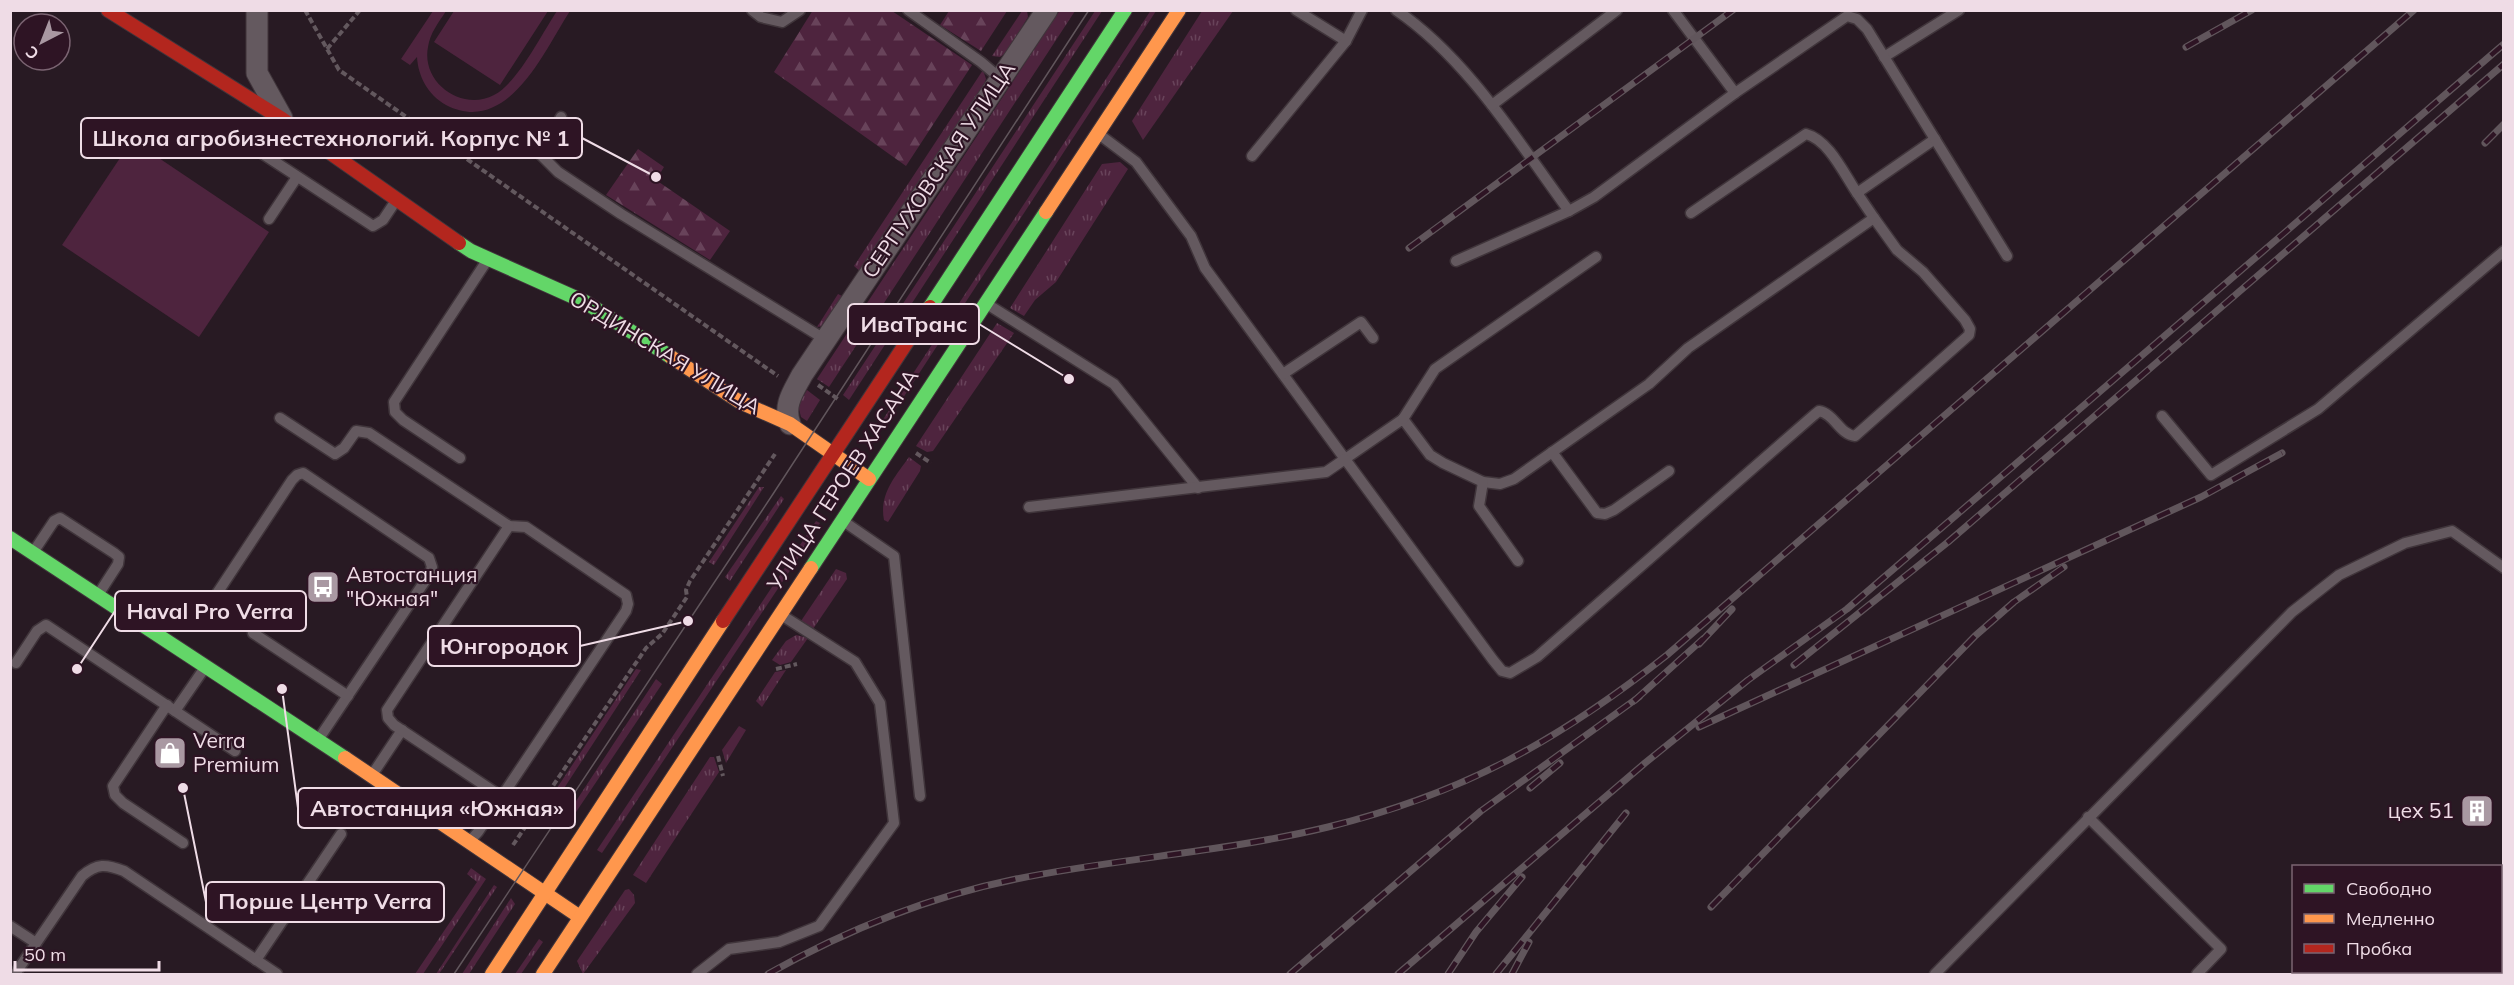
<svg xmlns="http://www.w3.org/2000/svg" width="2514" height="985" font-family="Mulish,sans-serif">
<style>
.grass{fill:url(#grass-tufts)}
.forest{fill:url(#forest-firs)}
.pitch{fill:#4e243e}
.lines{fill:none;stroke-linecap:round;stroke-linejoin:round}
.lane-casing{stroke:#40353b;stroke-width:13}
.street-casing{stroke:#40353b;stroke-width:23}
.fast-casing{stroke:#40353b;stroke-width:16}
.slow-casing{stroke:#40353b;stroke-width:16}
.jam-casing{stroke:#40353b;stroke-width:16}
.path{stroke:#63585e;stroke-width:4;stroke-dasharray:6 3;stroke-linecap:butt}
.lane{stroke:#64595f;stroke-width:10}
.street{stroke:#64595f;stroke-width:21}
.fast{stroke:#63d668;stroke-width:14}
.slow{stroke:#ff974d;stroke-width:14}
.jam{stroke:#b3261e;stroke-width:14}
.tram{stroke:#61565c;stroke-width:1.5}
.rail-casing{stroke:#61565c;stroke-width:7}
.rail{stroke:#2e1424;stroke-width:4.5;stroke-dasharray:14;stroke-linecap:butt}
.labels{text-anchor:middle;stroke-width:4.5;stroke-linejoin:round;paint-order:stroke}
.street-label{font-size:21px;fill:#efdce6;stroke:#2e1424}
.poi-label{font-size:21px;fill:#efdce6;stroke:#2e1424;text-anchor:start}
.leader{fill:none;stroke:#efdce6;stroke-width:2}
.callout-dot{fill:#efdce6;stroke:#2e1424;stroke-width:2}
.callout{fill:#2e1424;stroke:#efdce6;stroke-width:2}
.callout-label{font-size:22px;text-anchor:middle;font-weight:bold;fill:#efdce6}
</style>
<defs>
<pattern id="grass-tufts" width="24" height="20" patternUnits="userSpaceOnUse" patternTransform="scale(1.5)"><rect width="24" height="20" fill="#4e243e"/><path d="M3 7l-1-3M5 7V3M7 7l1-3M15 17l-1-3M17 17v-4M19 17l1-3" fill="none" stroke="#68435a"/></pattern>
<pattern id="forest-firs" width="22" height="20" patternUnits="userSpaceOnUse" patternTransform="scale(1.5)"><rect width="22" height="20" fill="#4e243e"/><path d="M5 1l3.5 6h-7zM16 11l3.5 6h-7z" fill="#68435a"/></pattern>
</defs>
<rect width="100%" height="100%" fill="#281a23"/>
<g class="grass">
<path d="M1060,10L1075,11L829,387L817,379Z"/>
<path d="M1151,10L1156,11L886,424L882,421Z"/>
<path d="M1022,11H1027L1028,17L1007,52L1000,57L992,56Z"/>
<path d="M1095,11H1102L849,400L843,395Z"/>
<path d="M1202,11H1233L1143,140L1132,121Z"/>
<path d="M983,70L986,79L981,92L862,273L854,266Z"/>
<path d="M1120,162L1128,169L1056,282L1035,300L1024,316L1010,308L1102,164Z"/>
<path d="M838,294L844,297L825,326L817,327Z"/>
<path d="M997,323L1014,333L933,451L927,452L916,446Z"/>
<path d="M807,390L820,400L807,421L801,417L798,405Z"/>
<path d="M909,457L921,466L920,471L888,522L884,520C879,494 895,477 909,457Z"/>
<path d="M759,487H764L714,565L709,562Z"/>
<path d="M781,496L784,499L730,581L725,577Z"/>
<path d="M816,521L820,523L811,539L602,853L597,850Z"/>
<path d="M836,569L846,573L847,579L813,629L801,621Z"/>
<path d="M796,635L808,638L791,662L780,665L772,660L786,641Z"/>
<path d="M636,669L641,670L546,816L543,813L545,806Z"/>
<path d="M786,670L762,707L756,701L775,672Z"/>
<path d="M656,679L662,684L566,827L561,824Z"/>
<path d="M739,726L746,730L726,763L722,750Z"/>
<path d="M710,757H714L719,772L646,883L633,875Z"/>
<path d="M471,868L486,879L423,974H415L477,882L467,874Z"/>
<path d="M494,885L497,887L439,974H436Z"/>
<path d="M629,889L634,895L635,903L583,974L577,961L625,890Z"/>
<path d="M511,898L515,904L469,974H462Z"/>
<path d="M539,939L543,942L521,974H515Z"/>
</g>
<g class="forest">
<path d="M813,10L892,11L972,65L906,166L774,72Z"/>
<path d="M949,11V10L1007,11L981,51L940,25Z"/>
<path d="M638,149L664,167L656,180L730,231L710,260L606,195Z"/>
</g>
<g class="pitch">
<path d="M433,11H446C439,22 430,33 428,47C421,83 462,112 494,95C518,83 542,33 557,11H570C544,51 508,137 446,105C428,95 418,76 417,57L410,65L401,59Z"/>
<path d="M454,11V10L548,11L500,85L434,42Z"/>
<path d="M132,140L269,232L199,337L62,245Z"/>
</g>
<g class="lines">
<g class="lane-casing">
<g id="lane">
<path d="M752,10L761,17L782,22L800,10"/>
<path d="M908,10L981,62L1001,79"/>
<path d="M1296,10L1346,41"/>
<path d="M1396,10C1467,58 1519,143 1569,211L1456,261"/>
<path d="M1673,10L1735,93"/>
<path d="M1884,57L1959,10"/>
<path d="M1492,105L1617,10"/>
<path d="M561,117L541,155L558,172L621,214L826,340"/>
<path d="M1100,135L1136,162L1191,236L1205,268L1345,459L1403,419L1430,455L1443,463L1483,482L1500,484L1514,479L1649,384L1688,348L1874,218L1857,193L1935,139"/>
<path d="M263,154L373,226L383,220L397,199"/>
<path d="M1252,156L1346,41L1362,10"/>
<path d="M1569,211L1594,197L1735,93L1847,16L1857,19L1867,29L2007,256"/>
<path d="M1691,213L1806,134C1829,140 1844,174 1857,193"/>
<path d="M269,219L297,177"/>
<path d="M987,304L1114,384L1198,488"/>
<path d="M1283,374L1361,322L1373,338"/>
<path d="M2162,416L2211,475L2318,409L2504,251"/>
<path d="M280,418L335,454L344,448L356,431L369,433L509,526L526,527L626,595L628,604L626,611L478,832L469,842"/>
<path d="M1403,419L1435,369L1596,257"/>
<path d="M1552,452L1597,513L1605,514L1614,510L1669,471"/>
<path d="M460,458L403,420L395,412L394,402L488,259"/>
<path d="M1483,482L1479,506L1518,561"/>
<path d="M1029,507L1326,472L1345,459L1493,660L1502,671L1510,673L1537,657L1814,415L1819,411C1835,414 1839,434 1855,436L1969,335L1970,329L1965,320L1923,272L1897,250L1874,218"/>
<path d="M846,523L894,556L920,796"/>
<path d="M34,551L54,521L60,518L114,553L119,557L118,564L98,595"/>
<path d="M210,604L292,480L297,475L303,473L429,558L432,567L429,575L318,740"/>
<path d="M253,633L348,696"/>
<path d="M16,663L37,631L46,625L175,711"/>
<path d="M206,666L175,711L235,751"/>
<path d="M167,705L113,786L115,795L123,803L183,843"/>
<path d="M372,775L402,730"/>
<path d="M502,797L394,725L388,718L387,710L509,526"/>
<path d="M2088,817L2221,949L2197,974"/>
<path d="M10,926L36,943"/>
<path d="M256,960L341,834"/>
<path d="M15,974L82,876C97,863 106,864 124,871L277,974"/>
<path d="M697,974L729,949L779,942L819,926L894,823L880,703L855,662L783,616"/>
<path d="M1935,974L2292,612L2339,575L2405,543L2452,531L2504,568"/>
</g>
</g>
<g class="street-casing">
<g id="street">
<path d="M257,10V73L282,118"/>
<path d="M790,424C783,405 793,392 802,375L1047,10"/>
</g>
</g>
<g class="fast-casing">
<g id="fast">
<path d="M459,243L471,251L585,302L671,357"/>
<path d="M930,307L1125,10"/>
<path d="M10,538L345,758"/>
<path d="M811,568L1046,212"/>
</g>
</g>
<g class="slow-casing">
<g id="slow">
<path d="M1046,212L1179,10"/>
<path d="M671,357L740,402L790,424L869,479"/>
<path d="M345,758L580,917"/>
<path d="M492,974L723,621"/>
<path d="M543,974L811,568"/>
</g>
</g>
<g class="jam-casing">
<g id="jam">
<path d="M108,10L282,119L459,243"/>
<path d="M723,621L930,307"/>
</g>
</g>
<g class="path">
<path d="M305,10L339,70L778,376"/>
<path d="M327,49L360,10"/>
<path d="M818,385L839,400"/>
<path d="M916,453L931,463"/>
<path d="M776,669L797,664"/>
<path d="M718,756L723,776"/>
<path d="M513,845L646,648L662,634L687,597L686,590L690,581L775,454"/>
</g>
<use href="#lane" class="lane"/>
<use href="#street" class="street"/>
<use href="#fast" class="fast"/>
<use href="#slow" class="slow"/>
<use href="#jam" class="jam"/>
<path class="tram" d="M454,974L773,494L1089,10"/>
<g class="rail-casing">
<g id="rail">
<path d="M2186,47L2252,10"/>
<path d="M2485,143L2504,124"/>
<path d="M1409,248L1733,10"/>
<path d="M1699,644L1732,609"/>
<path d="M1794,665L1948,542L2504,64"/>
<path d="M1634,701L1703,639"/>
<path d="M1699,727L2201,497L2282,453"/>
<path d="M1530,788L1560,763"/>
<path d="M1711,907L1975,636L2014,602L2064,567"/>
<path d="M768,974C846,930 928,897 1016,879C1120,858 1225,852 1328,827C1463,794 1559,740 1667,655L2414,10"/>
<path d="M1290,974L1481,811L1639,697"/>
<path d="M1398,974L1645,763L1748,680L1847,609L2504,44"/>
<path d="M1448,974L1476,932L1522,877"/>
<path d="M1496,974L1626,813"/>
<path d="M1512,974L1529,942"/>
</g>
</g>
<use href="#rail" class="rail"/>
</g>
<defs>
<g id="bus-square" transform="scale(1.725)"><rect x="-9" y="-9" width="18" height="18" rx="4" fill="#a998a2" stroke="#2e1424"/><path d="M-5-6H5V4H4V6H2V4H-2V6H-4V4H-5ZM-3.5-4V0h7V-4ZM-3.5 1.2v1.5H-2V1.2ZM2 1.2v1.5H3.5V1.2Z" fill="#fff"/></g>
<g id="shop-square" transform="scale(1.725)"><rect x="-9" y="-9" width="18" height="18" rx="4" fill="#a998a2" stroke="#2e1424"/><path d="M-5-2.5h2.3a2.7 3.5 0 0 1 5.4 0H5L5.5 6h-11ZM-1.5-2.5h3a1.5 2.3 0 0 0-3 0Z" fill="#fff"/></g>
<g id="building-square" transform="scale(1.725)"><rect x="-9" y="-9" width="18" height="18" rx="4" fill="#a998a2" stroke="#2e1424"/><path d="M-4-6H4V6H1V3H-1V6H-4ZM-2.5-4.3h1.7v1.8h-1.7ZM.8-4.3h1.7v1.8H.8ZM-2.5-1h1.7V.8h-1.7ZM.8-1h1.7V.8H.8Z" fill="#fff"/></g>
</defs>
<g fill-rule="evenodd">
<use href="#bus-square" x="323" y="587"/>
<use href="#shop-square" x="170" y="753"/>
<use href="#building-square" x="2477" y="811"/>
</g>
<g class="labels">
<g class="street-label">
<text transform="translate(939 170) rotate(-56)" y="7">СЕРПУХОВСКАЯ УЛИЦА</text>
<text transform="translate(665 353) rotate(31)" y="7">ОРДИНСКАЯ УЛИЦА</text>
<text transform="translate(843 480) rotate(-57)" y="7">УЛИЦА ГЕРОЕВ ХАСАНА</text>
</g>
<g class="poi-label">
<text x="346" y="582">Автостанция<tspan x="346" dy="24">"Южная"</tspan></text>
<text x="193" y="748">Verra<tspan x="193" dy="24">Premium</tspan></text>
<text x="2454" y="818" text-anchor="end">цех 51</text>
</g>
</g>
<path class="leader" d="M656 177L582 138M1069 379L979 324M77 669L115 611M688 621L580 646M282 689L298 808M183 788L206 902"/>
<g class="callout-dot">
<circle cx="656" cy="177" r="6"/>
<circle cx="1069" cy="379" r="6"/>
<circle cx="77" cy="669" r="6"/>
<circle cx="688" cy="621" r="6"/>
<circle cx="282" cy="689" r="6"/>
<circle cx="183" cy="788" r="6"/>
</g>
<g class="callout">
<rect x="81" y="118" width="501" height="40" rx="6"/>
<rect x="848" y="304" width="131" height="40" rx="6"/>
<rect x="115" y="591" width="191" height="40" rx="6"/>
<rect x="428" y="626" width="152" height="40" rx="6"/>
<rect x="298" y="788" width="277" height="40" rx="6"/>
<rect x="206" y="882" width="238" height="40" rx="6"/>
</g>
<g class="callout-label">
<text x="331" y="146">Школа агробизнестехнологий. Корпус № 1</text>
<text x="914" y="332">ИваТранс</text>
<text x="210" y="619">Haval Pro Verra</text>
<text x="504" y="654">Юнгородок</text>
<text x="437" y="816">Автостанция «Южная»</text>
<text x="325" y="909">Порше Центр Verra</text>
</g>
<rect width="2514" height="985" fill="none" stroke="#efdce6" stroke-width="24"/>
<rect x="2292" y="865" width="210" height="108" fill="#2e1424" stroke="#7b6472" stroke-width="1.5"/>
<rect x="2304" y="884" width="30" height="9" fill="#63d668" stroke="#7b6472" stroke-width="1.5"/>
<text x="2346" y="895" font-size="18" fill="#efdce6">Свободно</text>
<rect x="2304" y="914" width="30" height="9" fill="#ff974d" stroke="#7b6472" stroke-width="1.5"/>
<text x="2346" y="925" font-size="18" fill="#efdce6">Медленно</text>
<rect x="2304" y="944" width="30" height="9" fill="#b3261e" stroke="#7b6472" stroke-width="1.5"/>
<text x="2346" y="955" font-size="18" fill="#efdce6">Пробка</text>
<g transform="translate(42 42) rotate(222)"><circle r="28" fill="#2e1424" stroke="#7b6472" stroke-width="1.5"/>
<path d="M0-4.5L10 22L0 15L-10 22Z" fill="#a998a2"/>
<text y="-9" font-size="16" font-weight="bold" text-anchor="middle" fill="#efdce6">С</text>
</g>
<path d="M15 961v9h144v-9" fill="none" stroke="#efdce6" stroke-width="3"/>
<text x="24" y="961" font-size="18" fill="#efdce6" stroke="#2e1424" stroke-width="4.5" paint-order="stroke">50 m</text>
</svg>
